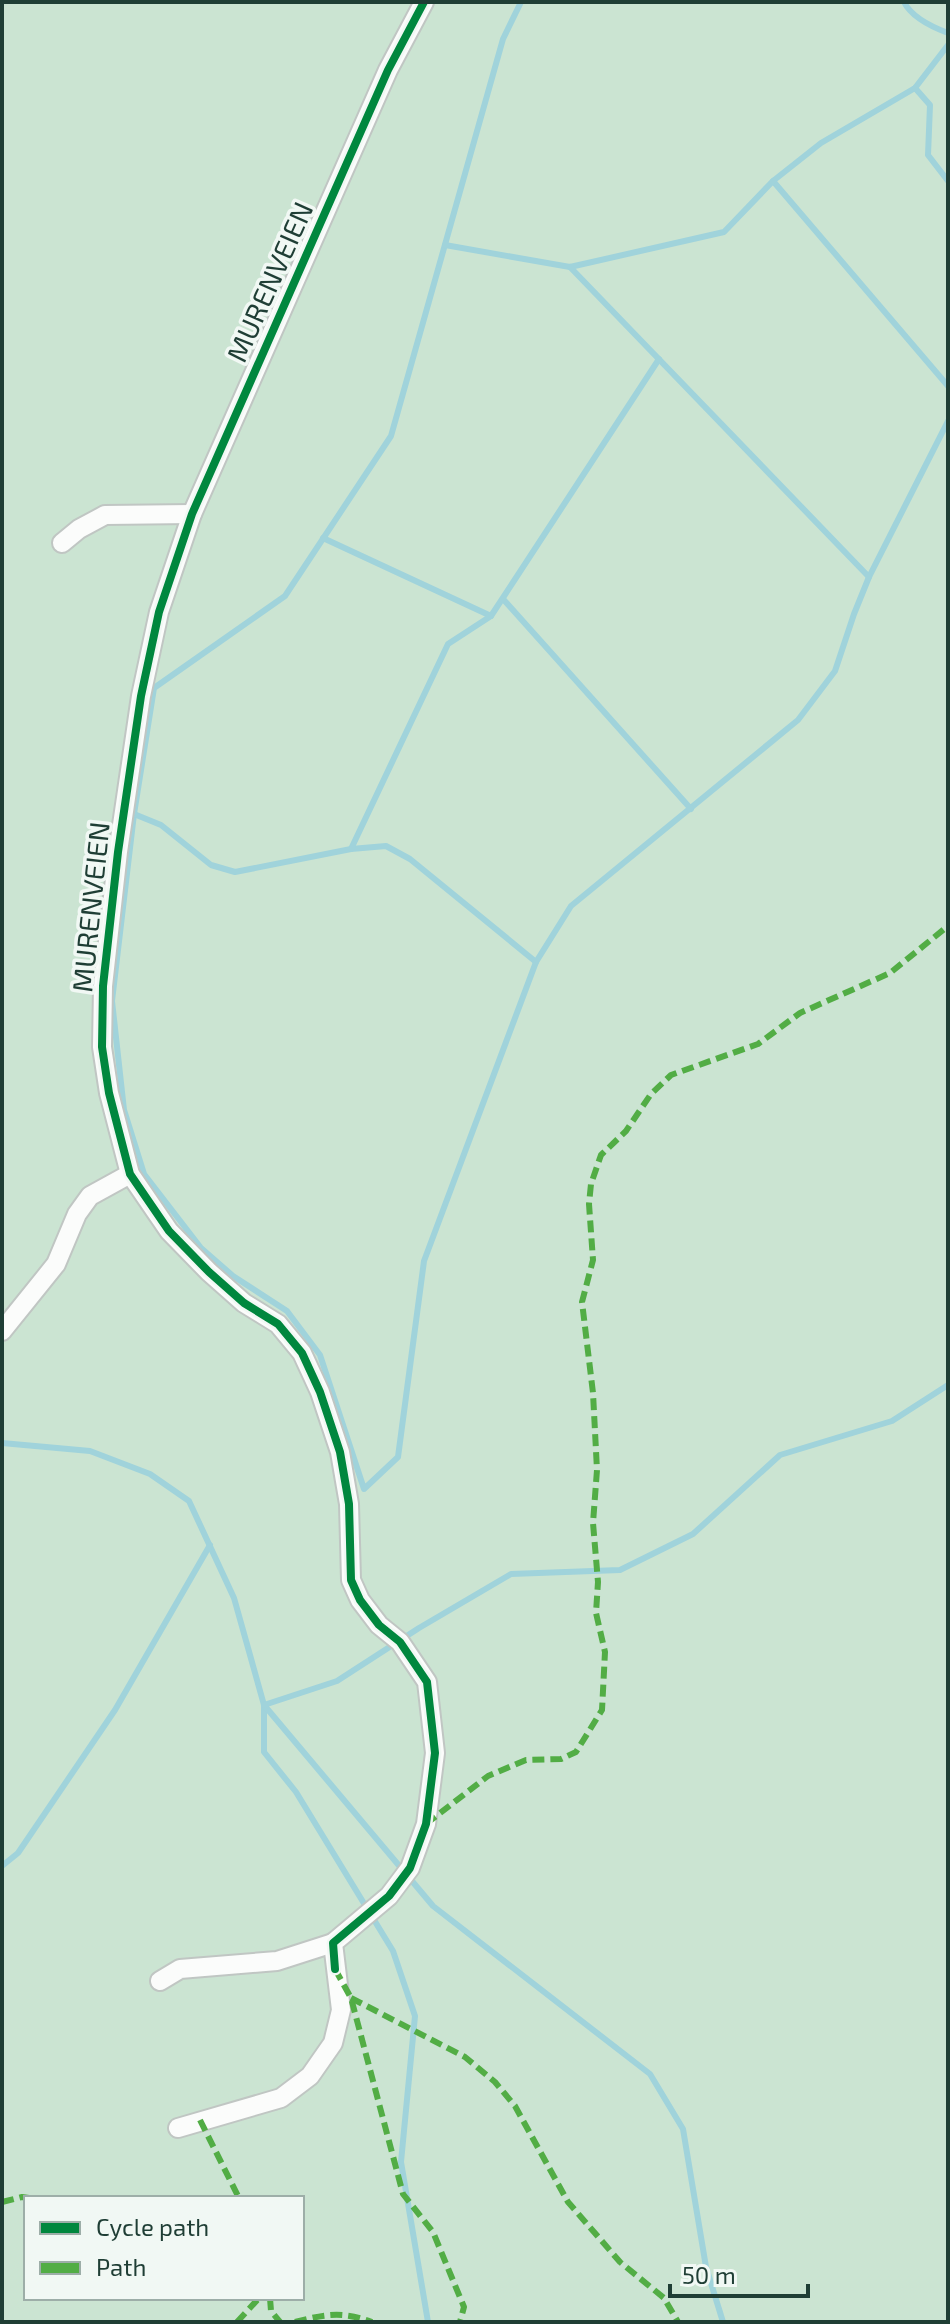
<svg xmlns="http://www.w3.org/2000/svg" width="950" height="2324" font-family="'Exo 2',sans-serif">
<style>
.green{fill:#cbe4d2;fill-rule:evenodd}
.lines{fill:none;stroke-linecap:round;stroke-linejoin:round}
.stream{stroke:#a0d3db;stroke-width:6}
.minor-casing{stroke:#c0c6c3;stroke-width:22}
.minor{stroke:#fbfcfb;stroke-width:18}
.quiet{stroke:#52ad45;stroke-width:6;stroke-dasharray:12 6;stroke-linecap:butt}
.cycleway-casing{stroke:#f1f8f4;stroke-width:13}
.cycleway{stroke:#00873e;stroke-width:8}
.labels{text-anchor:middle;stroke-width:7;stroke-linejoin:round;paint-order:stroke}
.street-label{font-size:28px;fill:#1f3e35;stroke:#f1f8f4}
</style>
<rect width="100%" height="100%" fill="#e3e9e6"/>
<path class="green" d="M2,2H948V2322H2ZM26,2198H302V2298H26Z"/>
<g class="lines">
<g class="stream">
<path d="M521,2L503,39L391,436L285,596L154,688L134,814L112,1001L124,1110L144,1174L201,1248L233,1276L287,1311L320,1355L364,1489L398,1457L424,1261L536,962L571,906L798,720L835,671L854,614L869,577L948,421"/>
<path d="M904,2C912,18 932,27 948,33"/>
<path d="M915,88L930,105L928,155L948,181"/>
<path d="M773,181L948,386"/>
<path d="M445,245L570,267L724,232L773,181L821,143L915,88L948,45"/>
<path d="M570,267L869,577"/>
<path d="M323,538L491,616"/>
<path d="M503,599L691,809"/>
<path d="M134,814L161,825L211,865L235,872L351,849L386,846L410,859L536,962"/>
<path d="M351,849L448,644L491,616L659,359"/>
<path d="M2,1443L90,1451L150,1474L189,1501L234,1598L264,1705V1752L296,1792L393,1951L415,2016L401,2162L428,2322"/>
<path d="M264,1705L433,1906L650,2074L683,2129L706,2267L723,2322"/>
<path d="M264,1705L337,1681L419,1628L511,1574L620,1570L693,1534L780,1455L892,1421L948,1385"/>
<path d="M2,1866L18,1853L115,1710L210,1545"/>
</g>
<g class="minor-casing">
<g id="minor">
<path d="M62,543L79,529L105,515L192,514"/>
<path d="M2,1331L56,1264L77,1214L90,1196L130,1174"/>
<path d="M160,1981L180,1969L277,1961L333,1943"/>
<path d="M178,2128L281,2098L310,2076L333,2043L341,2010L333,1943L389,1896L410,1868L426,1824L435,1753L427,1682L400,1642L379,1625L360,1600L351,1580L349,1504L340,1452L320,1392L302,1353L278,1324L244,1303L209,1272L169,1231L130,1174L109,1093L102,1047L103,986L118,852L141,696L159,612L192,514L388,70L424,2"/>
</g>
</g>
<use href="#minor" class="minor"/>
<g class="quiet">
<path d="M426,1824L488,1776L526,1760L561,1759L576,1752L602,1710L605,1652L596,1613L598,1582L593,1523L597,1470L593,1393L582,1302L593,1260L589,1204L591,1184L601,1155L626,1131L651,1094L671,1075L758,1044L800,1013L890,973L948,926"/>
<path d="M335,1969L351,1998L403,2194L433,2232L464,2307L460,2322"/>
<path d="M351,1998L465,2057L495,2082L515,2106L568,2202L620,2262L664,2298L678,2322"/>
<path d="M200,2120L239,2198"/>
<path d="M2,2202L22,2197L29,2198"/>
<path d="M270,2298L271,2311L280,2322"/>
<path d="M237,2322L259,2298"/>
<path d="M295,2322C326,2314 342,2311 372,2322"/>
</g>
<g class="cycleway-casing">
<path id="cycleway" d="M335,1969L333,1943L389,1896L410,1868L426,1824L435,1753L427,1682L400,1642L379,1625L360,1600L351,1580L349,1504L340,1452L320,1392L302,1353L278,1324L244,1303L209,1272L169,1231L130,1174L109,1093L102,1047L103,986L118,852L141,696L159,612L192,514L388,70L424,2"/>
</g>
<use href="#cycleway" class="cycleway"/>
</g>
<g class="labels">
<g class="street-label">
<text transform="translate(270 282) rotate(-66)" y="10">MURENVEIEN</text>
<text transform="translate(91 907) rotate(-84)" y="10">MURENVEIEN</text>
</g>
</g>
<rect width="950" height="2324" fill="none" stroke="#1f3e35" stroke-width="8"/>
<rect x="24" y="2196" width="280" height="104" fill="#f1f8f4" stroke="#9daea8" stroke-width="2"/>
<rect x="40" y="2222" width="40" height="12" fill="#00873e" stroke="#9daea8" stroke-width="2"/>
<text x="96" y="2236" font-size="24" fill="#1f3e35">Cycle path</text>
<rect x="40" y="2262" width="40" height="12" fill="#52ad45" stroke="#9daea8" stroke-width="2"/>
<text x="96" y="2276" font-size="24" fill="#1f3e35">Path</text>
<path d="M670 2284v12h138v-12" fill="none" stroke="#1f3e35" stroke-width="4"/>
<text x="682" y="2284" font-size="24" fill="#1f3e35" stroke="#f1f8f4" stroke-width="6" paint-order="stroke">50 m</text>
</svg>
